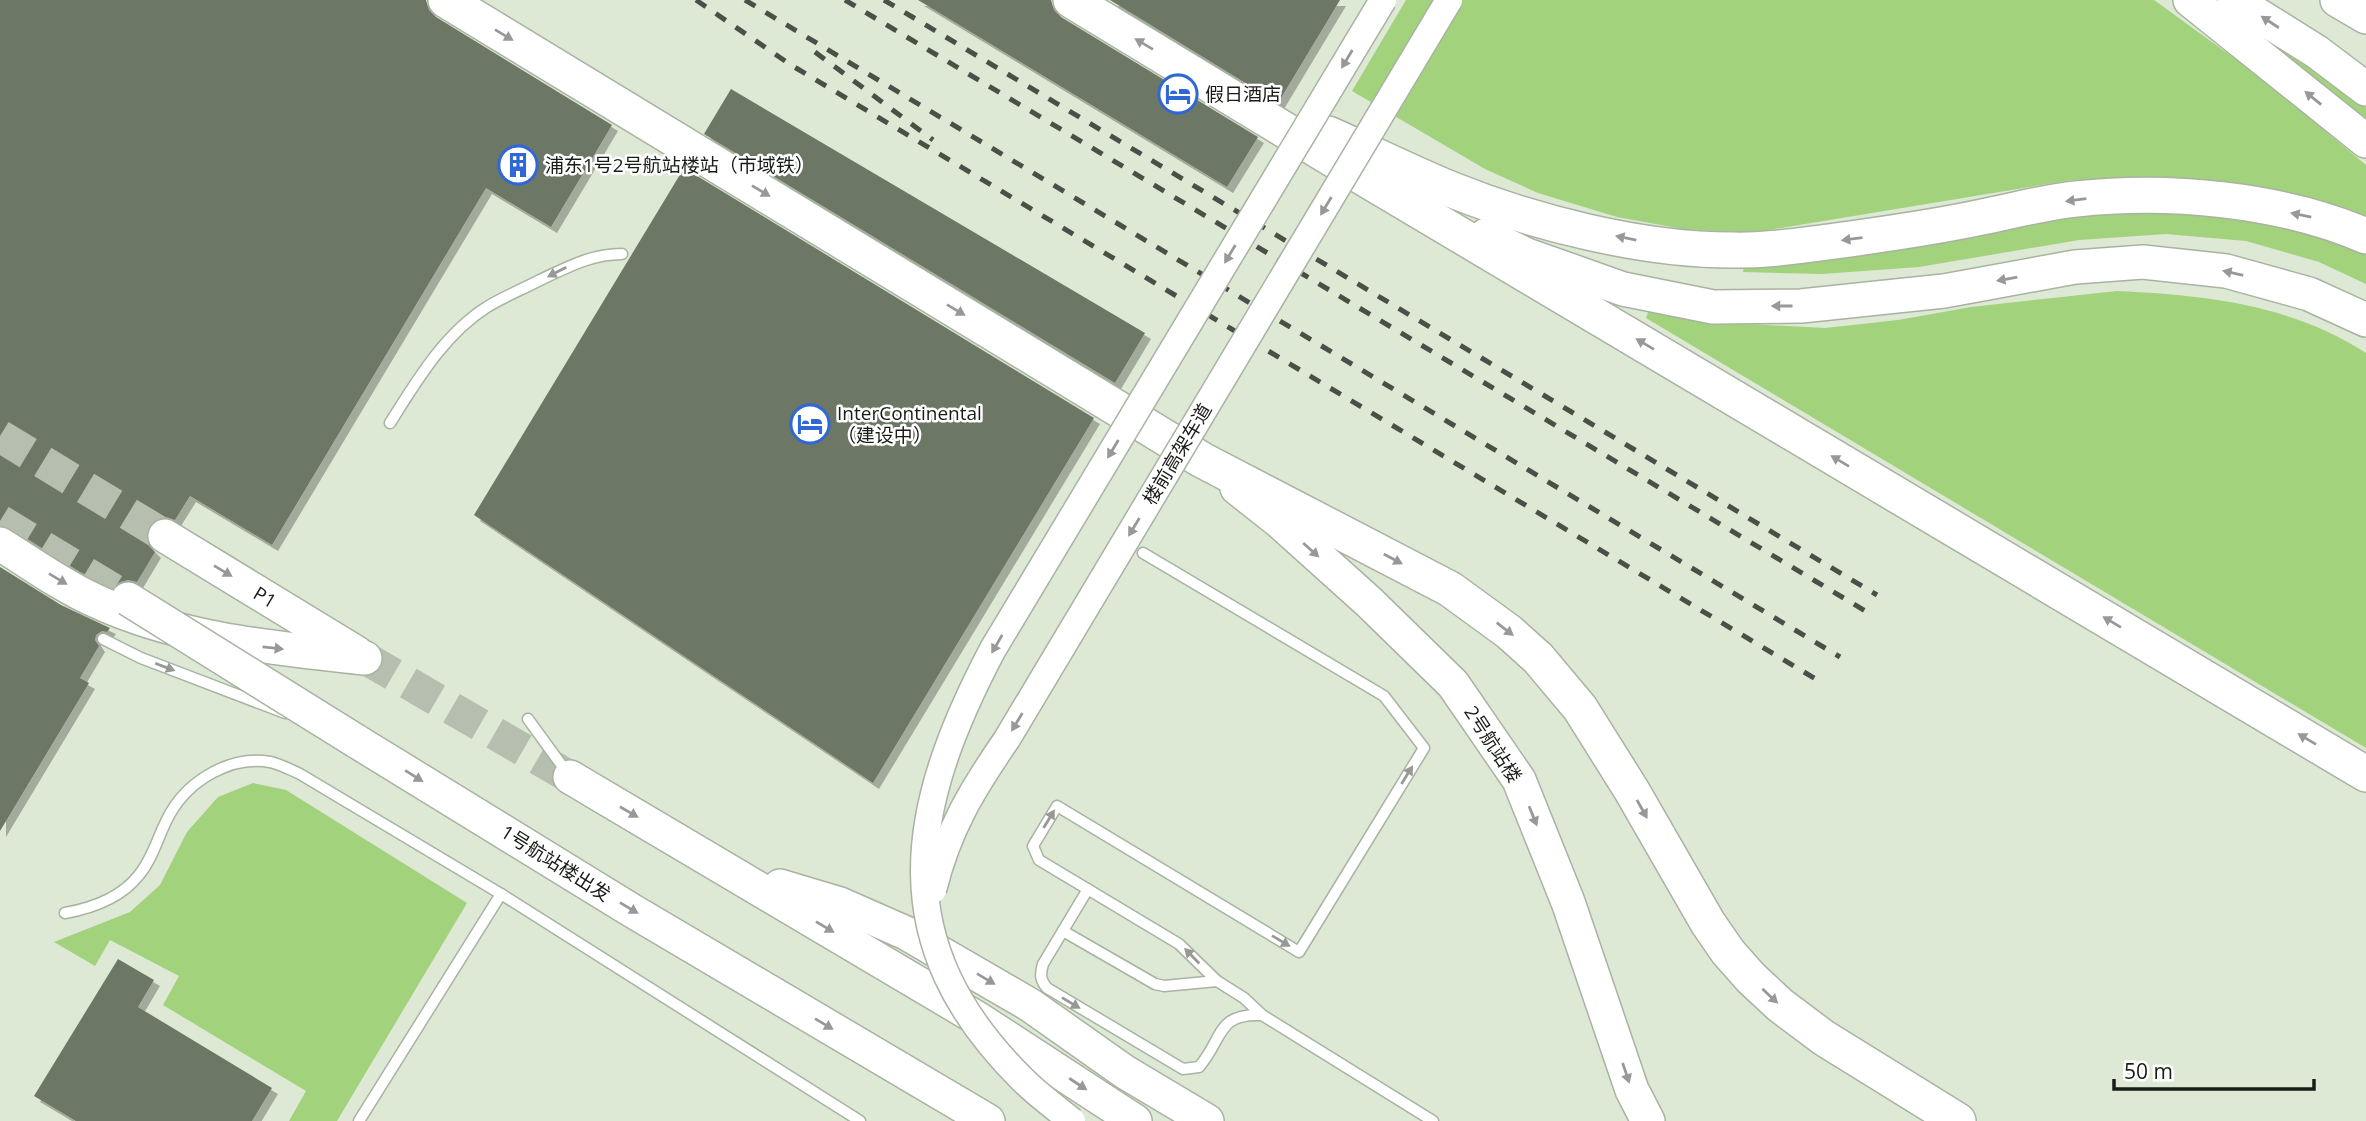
<svg xmlns="http://www.w3.org/2000/svg" width="2366" height="1121" font-family="'Open Sans','Noto Sans SC',sans-serif">
<style>
.green{fill:#a2d27c}
.building{fill:#6d7766;filter:url(#shadow)}
.lines{fill:none;stroke-linecap:round;stroke-linejoin:round}
.primary-tunnel{stroke:#b6bfaf;stroke-width:33;stroke-dasharray:33 17;stroke-linecap:butt}
.service-casing{stroke:#a8b3a1;stroke-width:13}
.primary-casing{stroke:#a8b3a1;stroke-width:36}
.trunk-casing{stroke:#a8b3a1;stroke-width:38}
.service{stroke:#fff;stroke-width:10}
.primary{stroke:#fff;stroke-width:33}
.trunk{stroke:#fff;stroke-width:35}
.rail{stroke:#4a5047;stroke-width:5;stroke-dasharray:12 12;stroke-linecap:butt}
.tertiary-bridge-casing{stroke:#a8b3a1;stroke-width:29;stroke-linecap:butt}
.primary-bridge-casing{stroke:#a8b3a1;stroke-width:36;stroke-linecap:butt}
.tertiary-bridge{stroke:#fff;stroke-width:26}
.primary-bridge{stroke:#fff;stroke-width:33}
.oneway{fill:#989997}
.labels{text-anchor:middle;stroke-width:5;stroke-linejoin:round;paint-order:stroke}
.poi-label{font-size:19px;fill:#191d17;stroke:#fff;text-anchor:start}
.street-label{font-size:19px;fill:#191d17;stroke:#fff}
</style>
<defs>
<filter id="shadow"><feDropShadow dx="6" dy="6" stdDeviation="0" flood-color="#0004"/></filter>
</defs>
<rect width="100%" height="100%" fill="#dde8d5"/>
<g class="green">
<path d="M1406,0H2154L2256,74L2366,165V223L2202,181L2072,180L1750,233L1683,229L1617,217L1538,193L1485,169L1352,91Z"/>
<path d="M2252,29L2366,106V126Z"/>
<path d="M2165,209L2252,217L2366,251V284L2319,262L2246,241L2166,234L2079,240L1919,267L1822,274L1743,272L1744,263L2074,214Z"/>
<path d="M2117,291C2203,295 2291,304 2366,353V748L1646,318L1650,307L1746,324L1825,328L1898,320L1971,307Z"/>
<path d="M253,783L286,790L467,903L337,1121H289L306,1091L163,1005L179,976L110,940L95,966L54,942L130,912L160,885L187,832L218,797Z"/>
</g>
<g class="building">
<path d="M0,0H426L429,10L436,17L612,125L551,227L486,188L272,545L190,496L175,520L166,517L156,519L148,527L146,536L148,545L155,552L137,582L128,580L120,582L113,587L80,572L10,528L0,525Z"/>
<path d="M918,0H1051L1054,10L1061,17L1258,137L1227,187Z"/>
<path d="M1110,0H1340L1278,103Z"/>
<path d="M731,89L1145,333L1115,383L704,134Z"/>
<path d="M684,168L1094,418L873,783L474,515Z"/>
<path d="M0,567L61,605L110,628L107,632L102,631L96,635L95,640L99,646L80,678L89,683L0,831Z"/>
<path d="M118,959L154,980L138,1007L272,1088L252,1121H76L34,1096Z"/>
</g>
<g class="lines">
<g class="primary-tunnel">
<path d="M0,436L165,536"/>
<path d="M0,521L128,599"/>
<path d="M365,658L570,777"/>
</g>
<g class="service-casing">
<g id="service">
<path d="M390,423C416,382 444,334 487,307C503,297 523,289 540,280C568,267 591,254 622,254"/>
<path d="M1143,553L1384,696L1424,748L1299,952L1057,806L1033,846L1039,860L1179,944L1217,981L1244,998L1262,1015L1433,1121"/>
<path d="M103,639L141,658L285,713"/>
<path d="M528,719L568,774"/>
<path d="M1088,889L1043,964C1040,974 1040,980 1047,988L1183,1069L1199,1067C1224,1038 1216,1013 1262,1015"/>
<path d="M65,913C93,908 121,898 139,875C154,857 159,832 171,812C190,780 231,755 270,762C280,764 291,770 300,774L501,894L860,1121"/>
<path d="M1063,931L1155,984L1164,986L1217,981"/>
<path d="M359,1121L501,894"/>
</g>
</g>
<g class="primary-casing">
<g id="primary">
<path d="M2190,0L2366,141"/>
<path d="M2234,0L2317,52L2366,89"/>
<path d="M2337,0L2366,17"/>
<path d="M1486,235L1527,255L1623,289L1713,307L1801,306L1944,291L2075,267L2143,262L2226,271L2309,294L2366,320"/>
<path d="M1237,488L1280,522L1369,602L1453,684L1519,780L1568,902L1632,1090L1648,1121"/>
<path d="M165,536L357,653"/>
<path d="M0,544C31,563 62,586 96,601C180,640 274,648 365,658"/>
<path d="M356,741L631,910L988,1121"/>
<path d="M570,777L980,1020L1135,1121"/>
<path d="M780,886L840,904L906,933L1030,1005L1125,1072L1207,1121"/>
</g>
</g>
<g class="trunk-casing">
<g id="trunk">
<path d="M446,0L1202,460L1450,589L1509,632L1538,658L1580,708L1632,791L1708,923L1728,952L1751,978L1780,1005L1824,1038L1958,1121"/>
<path d="M1071,0L1349,169L2366,774"/>
<path d="M1328,134C1369,152 1409,172 1450,189C1534,223 1642,250 1732,250C1764,251 1796,246 1828,242C1880,235 1931,228 1982,217C2013,211 2045,202 2076,199C2169,189 2280,199 2366,236"/>
</g>
</g>
<use href="#service" class="service"/>
<use href="#primary" class="primary"/>
<use href="#trunk" class="trunk"/>
<g class="rail">
<path d="M696,0L791,65L1824,684"/>
<path d="M745,0L1840,657"/>
<path d="M845,0L1867,612"/>
<path d="M884,0L1877,595"/>
<path d="M815,52L933,140"/>
</g>
<g class="tertiary-bridge-casing">
<g id="tertiary-bridge">
<path d="M933,890C948,829 972,790 1007,739L1449,0"/>
<path d="M1072,1121C1056,1108 1038,1095 1023,1080C883,942 909,808 993,649L1383,0"/>
</g>
</g>
<g class="primary-bridge-casing">
<path id="primary-bridge" d="M128,599L356,741"/>
</g>
<use href="#tertiary-bridge" class="tertiary-bridge"/>
<use href="#primary-bridge" class="primary-bridge"/>
</g>
<defs><path id="oneway-solid" d="M-6-.8H1V-3.2L6.5 0L1 3.2V.8H-6Z" transform="scale(1.75)"/></defs>
<g class="oneway">
<use href="#oneway-solid" transform="translate(2270 22) rotate(-147)"/>
<use href="#oneway-solid" transform="translate(504 35) rotate(31)"/>
<use href="#oneway-solid" transform="translate(1144 44) rotate(-149)"/>
<use href="#oneway-solid" transform="translate(1347 59) rotate(121)"/>
<use href="#oneway-solid" transform="translate(2313 98) rotate(-141)"/>
<use href="#oneway-solid" transform="translate(761 191) rotate(31)"/>
<use href="#oneway-solid" transform="translate(2076 200) rotate(173)"/>
<use href="#oneway-solid" transform="translate(1326 206) rotate(121)"/>
<use href="#oneway-solid" transform="translate(2301 215) rotate(-168)"/>
<use href="#oneway-solid" transform="translate(1626 238) rotate(-169)"/>
<use href="#oneway-solid" transform="translate(1852 239) rotate(173)"/>
<use href="#oneway-solid" transform="translate(1230 254) rotate(121)"/>
<use href="#oneway-solid" transform="translate(557 272) rotate(153)"/>
<use href="#oneway-solid" transform="translate(2233 273) rotate(-167)"/>
<use href="#oneway-solid" transform="translate(2007 279) rotate(170)"/>
<use href="#oneway-solid" transform="translate(1782 306) rotate(180)"/>
<use href="#oneway-solid" transform="translate(956 310) rotate(31)"/>
<use href="#oneway-solid" transform="translate(1645 344) rotate(-149)"/>
<use href="#oneway-solid" transform="translate(1113 449) rotate(121)"/>
<use href="#oneway-solid" transform="translate(1840 461) rotate(-149)"/>
<use href="#oneway-solid" transform="translate(1134 527) rotate(121)"/>
<use href="#oneway-solid" transform="translate(1311 550) rotate(42)"/>
<use href="#oneway-solid" transform="translate(1393 559) rotate(28)"/>
<use href="#oneway-solid" transform="translate(223 571) rotate(31)"/>
<use href="#oneway-solid" transform="translate(58 579) rotate(31)"/>
<use href="#oneway-solid" transform="translate(2112 622) rotate(-149)"/>
<use href="#oneway-solid" transform="translate(1505 629) rotate(38)"/>
<use href="#oneway-solid" transform="translate(997 644) rotate(120)"/>
<use href="#oneway-solid" transform="translate(273 648) rotate(6)"/>
<use href="#oneway-solid" transform="translate(165 667) rotate(21)"/>
<use href="#oneway-solid" transform="translate(1017 722) rotate(121)"/>
<use href="#oneway-solid" transform="translate(2307 739) rotate(-149)"/>
<use href="#oneway-solid" transform="translate(1407 775) rotate(-58)"/>
<use href="#oneway-solid" transform="translate(414 776) rotate(32)"/>
<use href="#oneway-solid" transform="translate(1642 809) rotate(61)"/>
<use href="#oneway-solid" transform="translate(629 812) rotate(30)"/>
<use href="#oneway-solid" transform="translate(1533 816) rotate(68)"/>
<use href="#oneway-solid" transform="translate(1049 819) rotate(-59)"/>
<use href="#oneway-solid" transform="translate(629 908) rotate(31)"/>
<use href="#oneway-solid" transform="translate(825 927) rotate(31)"/>
<use href="#oneway-solid" transform="translate(1281 941) rotate(31)"/>
<use href="#oneway-solid" transform="translate(1192 956) rotate(-134)"/>
<use href="#oneway-solid" transform="translate(986 979) rotate(31)"/>
<use href="#oneway-solid" transform="translate(1770 996) rotate(43)"/>
<use href="#oneway-solid" transform="translate(1071 1003) rotate(31)"/>
<use href="#oneway-solid" transform="translate(824 1024) rotate(31)"/>
<use href="#oneway-solid" transform="translate(1626 1073) rotate(71)"/>
<use href="#oneway-solid" transform="translate(1078 1084) rotate(33)"/>
</g>
<defs>
<g id="hotel-ring" transform="scale(2.0125)"><circle r="9.5" fill="#fff" stroke="#2f68d6" stroke-width="1.5"/><path d="M-6-4.5h1.5V1H6V5H4.5V3h-9V5H-6ZM-4 0a1.8 1.8 0 1 1 3.6 0ZM.5 0V-2.5h3Q6-2.5 6 0Z" fill="#2f68d6"/></g>
<g id="building-ring" transform="scale(2.0125)"><circle r="9.5" fill="#fff" stroke="#2f68d6" stroke-width="1.5"/><path d="M-4-6H4V6H1V3H-1V6H-4ZM-2.5-4.3h1.7v1.8h-1.7ZM.8-4.3h1.7v1.8H.8ZM-2.5-1h1.7V.8h-1.7ZM.8-1h1.7V.8H.8Z" fill="#2f68d6"/></g>
</defs>
<g fill-rule="evenodd">
<use href="#hotel-ring" x="1178" y="94"/>
<use href="#building-ring" x="518" y="165"/>
<use href="#hotel-ring" x="810" y="424"/>
</g>
<g class="labels">
<g class="poi-label">
<text x="1205" y="101">假日酒店</text>
<text x="545" y="172">浦东1号2号航站楼站（市域铁）</text>
<text x="837" y="420">InterContinental<tspan x="837" dy="22">（建设中）</tspan></text>
</g>
<g class="street-label">
<text transform="translate(1177 454) rotate(-59)" y="7">楼前高架车道</text>
<text transform="translate(265 597) rotate(31)" y="7">P1</text>
<text transform="translate(1493 744) rotate(57)" y="7">2号航站楼</text>
<text transform="translate(556 863) rotate(32)" y="7">1号航站楼出发</text>
</g>
</g>
<path d="M2114 1079v10h200v-10" fill="none" stroke="#191d17" stroke-width="3.5"/>
<text x="2124" y="1079" font-size="21" fill="#191d17" stroke="#ffffff" stroke-width="5" paint-order="stroke">50 m</text>
</svg>
